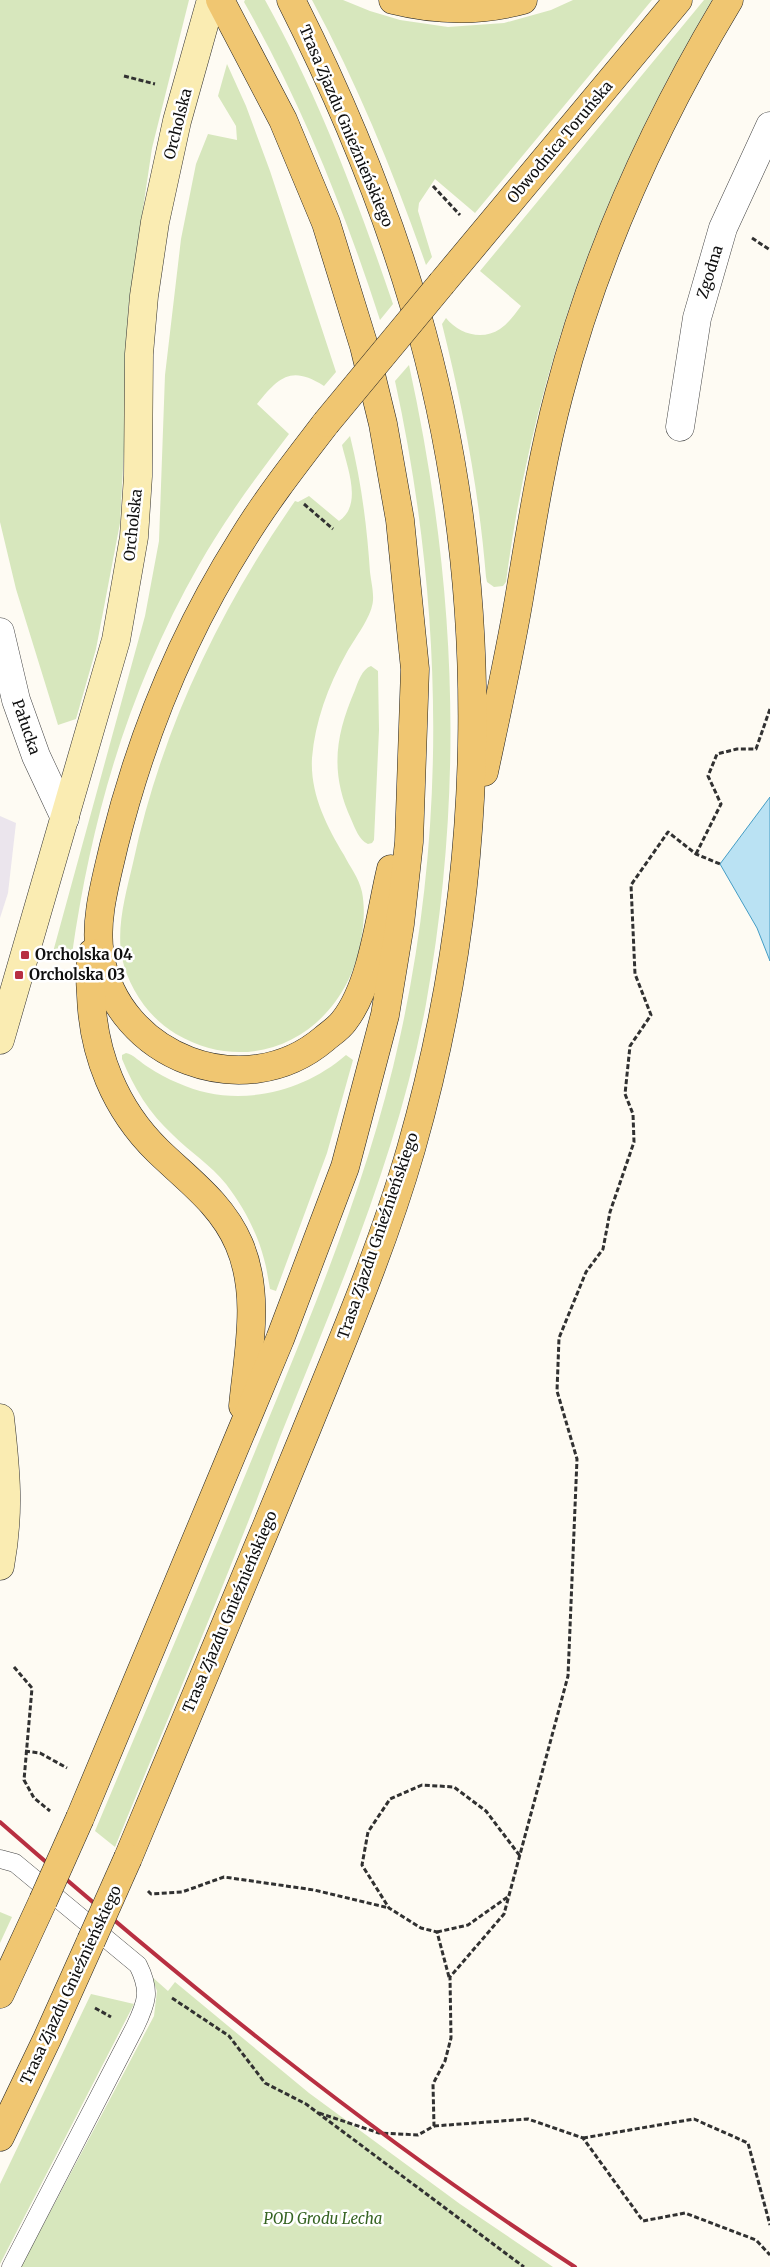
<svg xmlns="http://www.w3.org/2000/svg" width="770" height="2267" font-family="Merriweather,serif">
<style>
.industrial{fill:#ebe5ed}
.green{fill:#d7e7bd}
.water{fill:#bae2f3;stroke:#459dc5}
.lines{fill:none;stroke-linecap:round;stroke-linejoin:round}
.lane-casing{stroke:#424242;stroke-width:19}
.street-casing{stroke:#424242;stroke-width:29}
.secondary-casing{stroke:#313131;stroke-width:29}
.primary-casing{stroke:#202020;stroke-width:29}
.path{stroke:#313131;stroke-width:3;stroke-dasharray:5 2.5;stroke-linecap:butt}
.lane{stroke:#fff;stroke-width:18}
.street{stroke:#fff;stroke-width:28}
.secondary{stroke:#faecb2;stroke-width:28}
.primary{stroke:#f0c671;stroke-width:28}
.rail{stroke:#b82f41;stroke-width:4}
.primary-bridge-casing{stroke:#202020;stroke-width:29;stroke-linecap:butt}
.primary-bridge{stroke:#f0c671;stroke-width:28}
.poi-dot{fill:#b82f41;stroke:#fff;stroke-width:2}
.labels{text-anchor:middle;stroke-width:5;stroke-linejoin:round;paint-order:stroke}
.street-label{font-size:15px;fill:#0f0f0f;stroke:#fff}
.poi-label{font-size:15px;font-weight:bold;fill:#0f0f0f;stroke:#fff;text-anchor:start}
.park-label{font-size:15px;font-style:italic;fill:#366423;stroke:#fff}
</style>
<rect width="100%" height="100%" fill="#fefbf3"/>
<path class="industrial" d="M0,816L16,823L8,893L0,918Z"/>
<g class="green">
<path d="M0,0H189L152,148L128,310L126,414L120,523L96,649L76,719L58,725L16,589L0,522Z"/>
<path d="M245,0H265C319,97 357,199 393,304L380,320C344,209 302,104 244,2Z"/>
<path d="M312,0H343L370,11L400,20L448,27L504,23L551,10L573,0H652L475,213L435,179L419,203L418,211L432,257L426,265C394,174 358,85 312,0Z"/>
<path d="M704,0H712C687,43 663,86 642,130C573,271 526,426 506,582L503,586L494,587L487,582L486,577C479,491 463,408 442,324L446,318C459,334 482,341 500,329C508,324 515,314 521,306L480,271Z"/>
<path d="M227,64L246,106L270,171L336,372L324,386C291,365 279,377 257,404L289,434C257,476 225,519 199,565C129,688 92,815 72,954L53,952L145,616L159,541L165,375L181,239L196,164L208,134L237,140L236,126L218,96Z"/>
<path d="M409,365C456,580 465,785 426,1004C398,1154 337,1295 280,1437C270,1463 261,1490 250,1517C207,1627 160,1737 115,1847L95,1831C156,1686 218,1542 278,1396C326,1279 373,1161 400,1037C448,820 442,597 395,381Z"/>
<path d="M350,436C361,480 367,526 370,572C371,582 375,596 372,606C369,620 353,641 346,654C328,686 315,722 312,758C310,793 326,825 344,855C350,867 359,878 362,892C365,907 364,924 361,940C346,1029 258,1082 176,1034C149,1018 129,989 122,958C116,927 126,893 133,863C161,731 218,612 295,501L298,502L309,496L339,521C363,505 347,467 342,445Z"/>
<path d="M371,666L378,671L379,730L374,840L372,843L368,844C359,840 355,828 351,819C330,773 335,736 355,690C358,682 362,669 371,666Z"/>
<path d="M126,1053C133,1054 141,1063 148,1067C157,1073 168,1079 178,1083C234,1109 301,1094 346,1055L353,1060L327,1153L276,1291L270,1289C268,1279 267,1269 264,1259C257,1232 243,1206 226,1184C211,1165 190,1152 173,1135C149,1113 134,1088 122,1059V1055Z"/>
<path d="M0,1912L12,1917L0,1943Z"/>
<path d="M151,1976L168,1991L175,1982L309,2093L460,2204L553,2267H21L154,2016L157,1991Z"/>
<path d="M91,1994L134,2004L0,2264V2184Z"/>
</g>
<path class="water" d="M770,797V961L757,928L720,864Z"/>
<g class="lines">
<g class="lane-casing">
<path id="lane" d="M0,1859L15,1863L138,1965C151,1991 147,2002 135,2027L11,2267"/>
</g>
<g class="street-casing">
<g id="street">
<path d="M680,427L697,318L723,228L770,126"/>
<path d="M0,632L16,700L36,756L65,818"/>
</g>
</g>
<g class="secondary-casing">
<g id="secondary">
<path d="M0,1040L116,640L134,537L138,476L139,354L144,296L155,222L177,121L211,0"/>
<path d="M0,1418C6,1471 10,1512 0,1566"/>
</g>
</g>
<g class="primary-casing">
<g id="primary">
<path d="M393,0C437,11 479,12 523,0"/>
<path d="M442,283L678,0"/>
<path d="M326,423C297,461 267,499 242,540C182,635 141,736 114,845C106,880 94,920 100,955C117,1058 245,1106 324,1039C331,1033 339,1028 344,1021C373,984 380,914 391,869"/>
<path d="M484,772C497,711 511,649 521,587C532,522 542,458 559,394C595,255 655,123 729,0"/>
<path d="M92,953C89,967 90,982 91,995C93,1054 115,1109 158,1151C188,1180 222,1204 239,1244C261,1295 248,1353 243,1406"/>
<path d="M80,1818L280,1339L345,1167L385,1015L400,924L409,842L415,669L400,520L383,424L364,346L326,223L283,120L220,0"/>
<path d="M128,1858C187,1716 247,1575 305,1433C343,1339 383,1246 411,1149C489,876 495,582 415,308C384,202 341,99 291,0"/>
<path d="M0,1994L43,1901"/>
<path d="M0,2137L47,2039L91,1941"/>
</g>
</g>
<g class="path">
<path d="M124,76L155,84"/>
<path d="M433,186L460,215"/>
<path d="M752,238L770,250"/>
<path d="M304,504L333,529"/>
<path d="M696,854L721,804L708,776L717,754L737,749H756L770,709"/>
<path d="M14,1667L32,1688L24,1780L34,1798L50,1811"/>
<path d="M25,1751L40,1753L67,1768"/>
<path d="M148,1891L151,1894L182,1892L224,1877L314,1890L389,1908"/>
<path d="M437,1932L468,1925L509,1896"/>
<path d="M449,1977L437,1932L421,1928L389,1908L362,1865L368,1832L390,1799L422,1785L454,1787L486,1811L520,1856"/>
<path d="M172,1998L229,2036L265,2083L306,2104L524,2267"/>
<path d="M95,2008L111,2017"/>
<path d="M319,2113L379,2133L418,2135L434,2126L433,2084L445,2061L451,2038L450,1977L504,1914L568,1676L577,1459L557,1391L559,1338L586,1272L603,1249L610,1212L634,1142L633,1114L625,1094L630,1046L651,1015L635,974L631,885L668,832L696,854L720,864"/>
<path d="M434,2126L528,2119L583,2138L643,2221L685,2213L756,2240L770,2255"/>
<path d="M583,2138L694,2119L748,2143L770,2225"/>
</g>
<use href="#lane" class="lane"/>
<use href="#street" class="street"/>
<use href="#secondary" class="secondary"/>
<use href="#primary" class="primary"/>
<path class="rail" d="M0,1822C183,1982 371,2135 575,2267"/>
<g class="primary-bridge-casing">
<g id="primary-bridge">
<path d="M326,423L442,283"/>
<path d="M43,1901L80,1818"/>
<path d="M91,1941L128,1858"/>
</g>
</g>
<use href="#primary-bridge" class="primary-bridge"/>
</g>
<g class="poi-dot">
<rect x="20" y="950" width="10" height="10" rx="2.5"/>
<rect x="14" y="970" width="10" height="10" rx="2.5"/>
</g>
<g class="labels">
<g class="street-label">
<text transform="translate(178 124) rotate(-76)" y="5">Orcholska</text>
<text transform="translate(346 126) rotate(67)" y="5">Trasa Zjazdu Gnieźnieńskiego</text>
<text transform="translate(560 142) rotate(-50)" y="5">Obwodnica Toruńska</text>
<text transform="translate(710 272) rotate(-73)" y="5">Zgodna</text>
<text transform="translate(133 525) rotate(-84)" y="5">Orcholska</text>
<text transform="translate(26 727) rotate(71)" y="5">Pałucka</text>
<text transform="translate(378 1236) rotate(-71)" y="5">Trasa Zjazdu Gnieźnieńskiego</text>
<text transform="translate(230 1612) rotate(-67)" y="5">Trasa Zjazdu Gnieźnieńskiego</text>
<text transform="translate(71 1985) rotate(-65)" y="5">Trasa Zjazdu Gnieźnieńskiego</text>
</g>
<g class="poi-label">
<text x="35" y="960">Orcholska 04</text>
<text x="29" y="980">Orcholska 03</text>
</g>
<g class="park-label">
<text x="323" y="2224">POD Grodu Lecha</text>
</g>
</g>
</svg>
